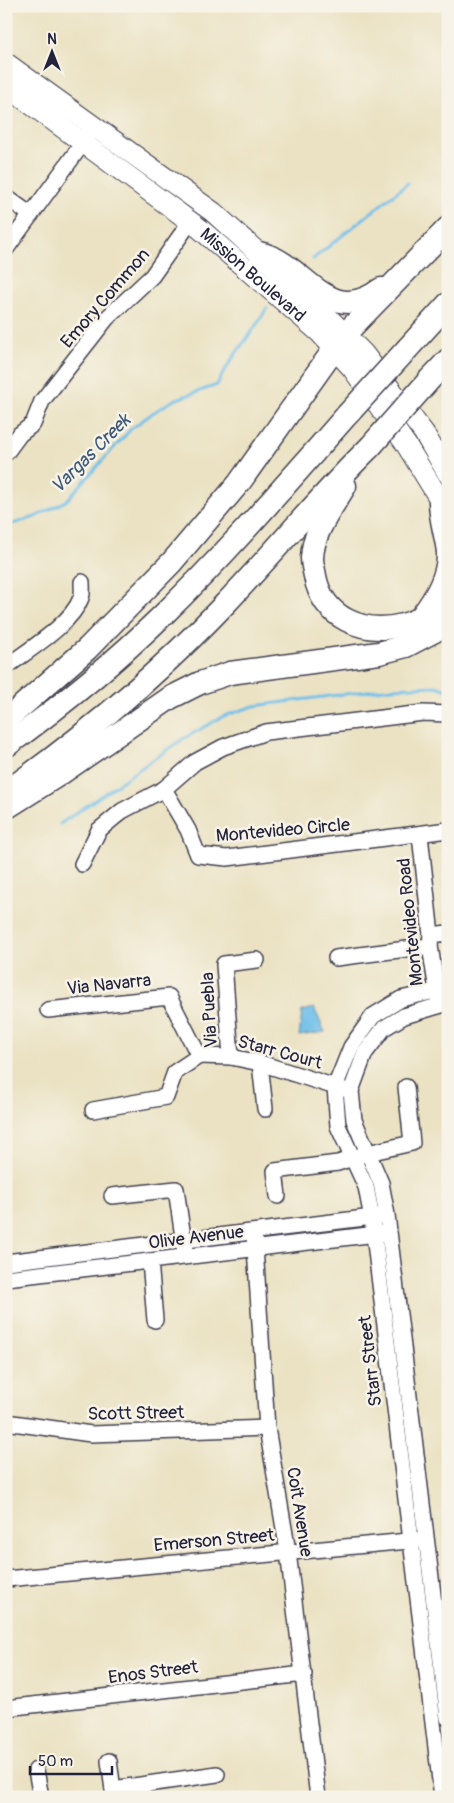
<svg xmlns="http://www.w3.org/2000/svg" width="454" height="1803" font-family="Pangolin,sans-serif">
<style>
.water{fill:#6ebfe9;stroke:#487092}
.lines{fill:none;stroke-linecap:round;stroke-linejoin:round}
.stream{stroke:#6ebfe9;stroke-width:3}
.minor-casing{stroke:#403f4f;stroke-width:18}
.major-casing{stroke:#403f4f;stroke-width:22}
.highway-casing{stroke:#403f4f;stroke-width:25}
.minor{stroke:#fff;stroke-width:15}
.major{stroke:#fff;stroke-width:20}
.highway{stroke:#fff;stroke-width:22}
.highway-bridge-casing{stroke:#403f4f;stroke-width:25;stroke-linecap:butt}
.highway-bridge{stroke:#fff;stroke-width:22}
.labels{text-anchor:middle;stroke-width:5;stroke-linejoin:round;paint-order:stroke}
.street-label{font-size:18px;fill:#22223b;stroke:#f7f3e8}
.water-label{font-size:19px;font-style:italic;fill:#3d5978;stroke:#f7f3e8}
</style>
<rect width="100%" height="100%" fill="#f7f3e8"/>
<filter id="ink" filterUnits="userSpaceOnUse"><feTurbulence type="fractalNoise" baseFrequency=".02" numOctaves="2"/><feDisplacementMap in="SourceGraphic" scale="10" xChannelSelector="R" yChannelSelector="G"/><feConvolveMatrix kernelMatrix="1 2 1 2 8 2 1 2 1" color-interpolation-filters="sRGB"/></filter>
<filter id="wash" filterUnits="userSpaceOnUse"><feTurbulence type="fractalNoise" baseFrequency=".0096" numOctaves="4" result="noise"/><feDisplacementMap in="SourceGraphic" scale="20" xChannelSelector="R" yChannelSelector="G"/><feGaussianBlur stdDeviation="1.12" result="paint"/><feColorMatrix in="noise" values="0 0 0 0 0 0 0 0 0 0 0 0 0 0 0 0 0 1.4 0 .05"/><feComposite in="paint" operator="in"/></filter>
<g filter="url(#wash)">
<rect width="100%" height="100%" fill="#ebe2c3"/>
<path class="water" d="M314,1008L325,1032L299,1036L302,1011Z"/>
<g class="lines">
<g class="stream">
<path d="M313,259L408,183"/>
<path d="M6,526L35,517L66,501L131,429L154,412L174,400L217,385C230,357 252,335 267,308"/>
<path d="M60,824L183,739L224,716L254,706L391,688L436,686L448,690"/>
</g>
</g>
</g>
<g filter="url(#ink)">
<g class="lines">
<g class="minor-casing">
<g id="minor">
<path d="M6,197L31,215"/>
<path d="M6,249L88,136"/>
<path d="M6,453L20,434L33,424L42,401L107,318L152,276L190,222"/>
<path d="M6,667C28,650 71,625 81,598C83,594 82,587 82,582"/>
<path d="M164,789L188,830L198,855L227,858L448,830"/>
<path d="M420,835L431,935L430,946L438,997"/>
<path d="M82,864L99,830L122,811L164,789L195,762L223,747L266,732L423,713L448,714"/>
<path d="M431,935L448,933"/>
<path d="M336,958L430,946"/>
<path d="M448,1003L404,1016L384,1028L365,1053L351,1091L354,1120L381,1183L387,1215L448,1718"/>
<path d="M48,1010L169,997L199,1056"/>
<path d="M199,1056L231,1057L260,1063L342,1089"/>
<path d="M231,1057L224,964L257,960"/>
<path d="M260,1063L265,1109"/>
<path d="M93,1110L166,1097L175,1072L199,1056"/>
<path d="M112,1196L176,1189L185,1251"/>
<path d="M278,1196L275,1171L338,1163L368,1153L412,1143L406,1087"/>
<path d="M254,1233L267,1428L288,1552L318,1797"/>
<path d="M150,1261L155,1320"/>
<path d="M6,1262L381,1216"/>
<path d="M6,1278L385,1233"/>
<path d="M6,1422L91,1434L267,1428"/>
<path d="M6,1579L419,1540"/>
<path d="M6,1708L304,1674"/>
<path d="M109,1761L114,1797"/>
<path d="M36,1770L41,1797"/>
<path d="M113,1789L217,1774"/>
<path d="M442,1797L372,1218L366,1187L338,1126L335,1087L351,1047L373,1016L401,999L448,988"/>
</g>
</g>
<g class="major-casing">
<g id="major">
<path d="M6,63L213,212L314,303L364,354L424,433L448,474"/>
<path id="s1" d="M6,86L199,228L320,333L352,368L407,446L448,513"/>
</g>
</g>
<g class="highway-casing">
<g id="highway">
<path d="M259,253C305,262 327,330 381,289"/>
<path d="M408,348L448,304"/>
<path d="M430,379L448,360"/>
<path d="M345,486C332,508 313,531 312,558C312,564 314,570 315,576C323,619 364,635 403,625C419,621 433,612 448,604"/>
<path d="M421,617C435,599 449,576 448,552C446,535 440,519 440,502"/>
<path d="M6,720L87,649L172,562L239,483L345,334L448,228"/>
<path d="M6,746C61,706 114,663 163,615C228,552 287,483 347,415"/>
<path d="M6,792C84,737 158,674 224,605C274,553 319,497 370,447"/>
<path d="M6,808L60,774L170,698L200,683L230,673L379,653L406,646L448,624"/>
</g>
</g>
<use href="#minor" class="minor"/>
<use href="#major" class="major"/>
<use href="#highway" class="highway"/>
<g class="highway-bridge-casing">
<g id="highway-bridge">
<path d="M347,415L408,348"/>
<path d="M370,447L430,379"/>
</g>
</g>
<use href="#highway-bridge" class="highway-bridge"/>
</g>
</g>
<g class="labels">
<g class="street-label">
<text dy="6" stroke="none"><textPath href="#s1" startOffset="311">Mission Boulevard</textPath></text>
<text transform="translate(105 298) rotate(-49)" y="6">Emory Common</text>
<text transform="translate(283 830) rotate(-5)" y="6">Montevideo Circle</text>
<text transform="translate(410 922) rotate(-96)" y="6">Montevideo Road</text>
<text transform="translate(109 984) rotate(-6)" y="6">Via Navarra</text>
<text transform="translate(209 1010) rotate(-93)" y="6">Via Puebla</text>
<text transform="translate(280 1052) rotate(15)" y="6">Starr Court</text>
<text transform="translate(196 1237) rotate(-7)" y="6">Olive Avenue</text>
<text transform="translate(370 1361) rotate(-97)" y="6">Starr Street</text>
<text transform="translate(136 1413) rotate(-1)" y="6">Scott Street</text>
<text transform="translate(300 1512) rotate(81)" y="6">Coit Avenue</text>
<text transform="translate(214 1540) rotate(-5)" y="6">Emerson Street</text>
<text transform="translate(153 1672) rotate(-7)" y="6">Enos Street</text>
</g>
<g class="water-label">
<text transform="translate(90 453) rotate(-45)" y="7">Vargas Creek</text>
</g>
</g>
<rect width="454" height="1803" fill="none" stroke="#f7f3e8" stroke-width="25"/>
<g transform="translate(52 52)" stroke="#f7f3e8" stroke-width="4" paint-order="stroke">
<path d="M0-4L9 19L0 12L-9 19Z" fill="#22223b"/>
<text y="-8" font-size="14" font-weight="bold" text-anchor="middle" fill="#22223b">N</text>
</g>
<path d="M30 1766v8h82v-8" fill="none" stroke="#22223b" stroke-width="2.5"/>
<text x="38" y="1766" font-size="15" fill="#22223b" stroke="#f7f3e8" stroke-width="4" paint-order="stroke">50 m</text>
</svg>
